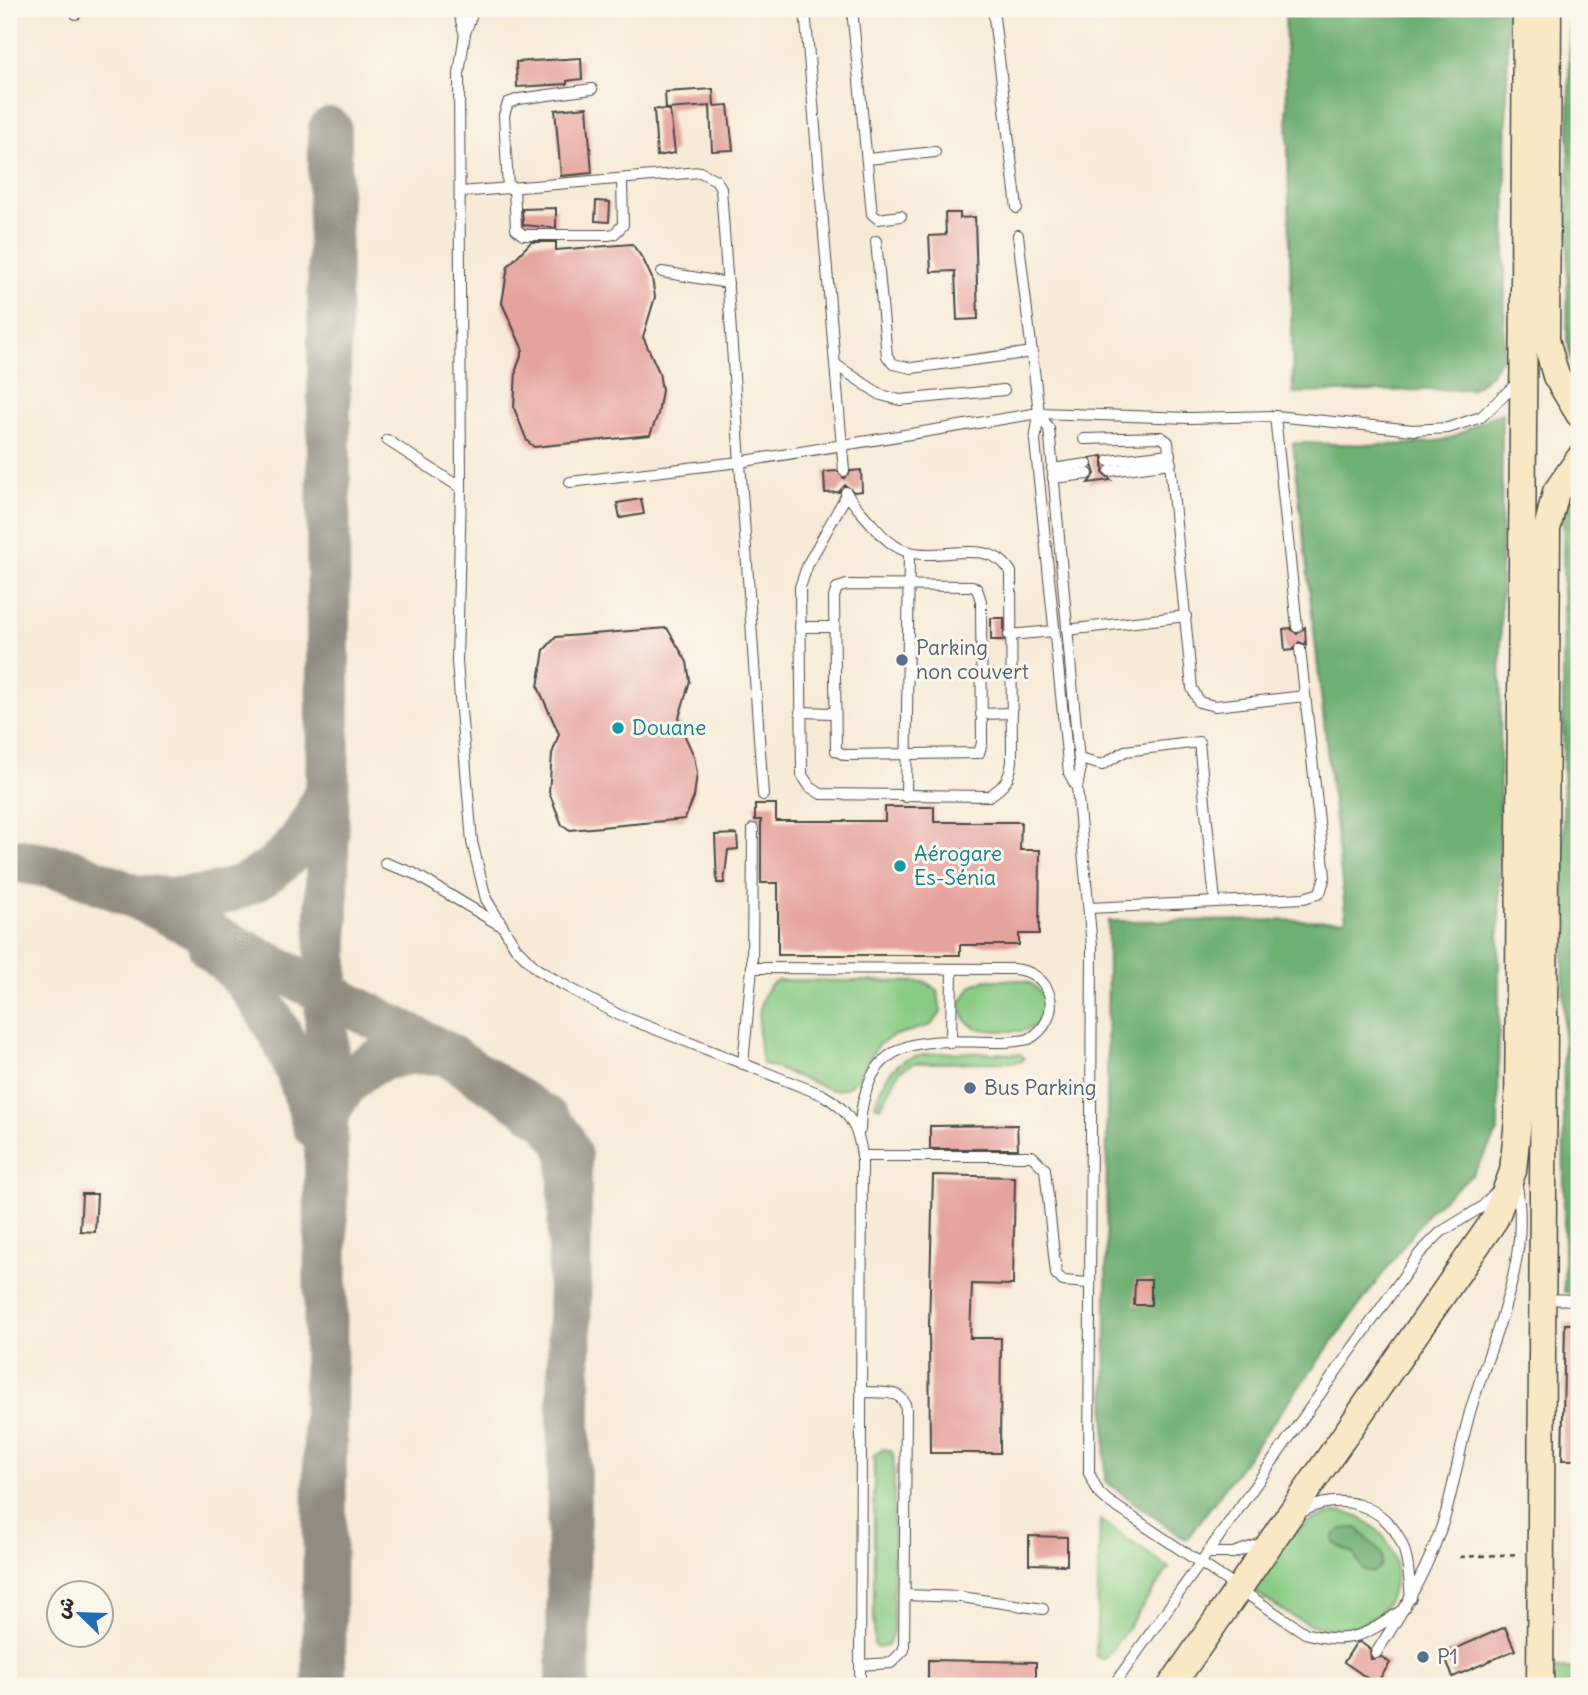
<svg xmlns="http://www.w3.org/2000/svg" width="1588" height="1695" font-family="Delius,'Playpen Sans Arabic',sans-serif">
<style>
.green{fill:#89cb84;stroke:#5a7b58;stroke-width:2}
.forest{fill:#6eaf72;stroke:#4c6d4e;stroke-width:2}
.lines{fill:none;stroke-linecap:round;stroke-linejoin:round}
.taxiway{stroke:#918b81;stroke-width:44}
.building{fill:#e5a39d}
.lane-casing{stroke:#4a4845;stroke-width:12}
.secondary-casing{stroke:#4a4845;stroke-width:29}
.path{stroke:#4a4845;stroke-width:2.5;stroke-dasharray:5 5;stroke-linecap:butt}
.lane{stroke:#fff;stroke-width:10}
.secondary{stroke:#f8e8c3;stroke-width:26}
.service-dot{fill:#5c6f8a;stroke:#fbf7ec;stroke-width:2.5}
.culture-dot{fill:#0f9aa8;stroke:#fbf7ec;stroke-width:2.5}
.labels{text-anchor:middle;stroke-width:6;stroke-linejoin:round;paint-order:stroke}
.service-label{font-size:21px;fill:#4e5e75;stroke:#fbf7ec;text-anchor:start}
.culture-label{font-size:21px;fill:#0d838f;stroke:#fbf7ec;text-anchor:start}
</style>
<rect width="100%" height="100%" fill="#fbf7ec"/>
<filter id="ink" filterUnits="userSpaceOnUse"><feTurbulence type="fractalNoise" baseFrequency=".0143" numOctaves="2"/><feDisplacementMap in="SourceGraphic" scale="14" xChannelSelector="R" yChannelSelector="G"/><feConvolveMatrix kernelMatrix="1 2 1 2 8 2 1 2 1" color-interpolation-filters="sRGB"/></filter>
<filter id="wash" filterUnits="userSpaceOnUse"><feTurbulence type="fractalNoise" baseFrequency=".00686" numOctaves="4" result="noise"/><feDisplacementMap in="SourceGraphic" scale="28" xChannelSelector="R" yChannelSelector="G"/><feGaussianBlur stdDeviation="1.57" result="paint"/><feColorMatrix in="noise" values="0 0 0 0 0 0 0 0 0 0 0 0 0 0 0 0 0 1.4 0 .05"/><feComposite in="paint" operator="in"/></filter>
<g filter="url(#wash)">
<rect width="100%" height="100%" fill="#f7ebd7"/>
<g class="green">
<path d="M778,980L926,982L938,991L941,1013L931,1025L893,1036L878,1045L859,1077L845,1089L832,1090L762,1063C758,1039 753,991 778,980Z"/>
<path d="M1020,980C1044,984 1056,1013 1033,1027C1025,1032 1015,1031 1006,1031C984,1031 964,1031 960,1004L972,985L986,980Z"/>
<path d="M1020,1054L1024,1058L1020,1062L914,1063L899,1072L881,1107L875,1105C879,1089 889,1068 905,1060C932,1048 989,1054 1020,1054Z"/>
<path d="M884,1449L891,1451L894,1457L893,1632L887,1646L877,1648L874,1644V1455Z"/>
<path d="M1343,1512C1426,1534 1403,1637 1327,1628C1300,1625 1278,1607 1256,1593L1255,1588C1281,1551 1293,1516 1343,1512Z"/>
<path d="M1100,1520L1169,1568L1105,1660L1096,1656Z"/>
<path d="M1579,1668V1686H1552V1669Z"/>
</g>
<g class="forest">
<path d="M1285,9H1508L1504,351C1497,369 1488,379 1471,389L1293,393Z"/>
<path d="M1570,9H1579V376L1572,364L1567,339Z"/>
<path d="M1502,413L1498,1132L1473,1174L1430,1210L1186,1540L1105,1481L1108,921L1346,920L1293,443C1339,443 1405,449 1447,439C1467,433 1483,417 1502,413Z"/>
<path d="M1579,482V1293L1564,1292L1563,516L1570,495Z"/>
<path d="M1357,1528L1382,1554L1381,1565L1374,1572L1363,1570L1354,1554L1334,1543V1536L1342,1529Z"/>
</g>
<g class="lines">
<g class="taxiway">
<path d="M9,859L71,870L142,900L445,1053L546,1118L562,1137L570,1156L568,1686"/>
<path d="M148,897C231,907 297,872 326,791"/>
<path d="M210,948C266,991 297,1059 314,1126"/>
<path d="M326,1119C349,1063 387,1049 444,1053"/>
<path d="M324,1686L330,129"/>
</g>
</g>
<g id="blocks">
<g class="building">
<path d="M581,58L582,79L567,81V84L517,87L516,62Z"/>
<path d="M713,89L714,106L728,105L733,150L712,151L710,106L666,109L665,92Z"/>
<path d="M587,107L592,173L561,176L555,110Z"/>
<path d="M654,109L670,110L675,153L657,156Z"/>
<path d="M596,201L610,202L609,222L595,221Z"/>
<path d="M556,208V228L523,225L522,209Z"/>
<path d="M945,213H960V218L975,217L978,319L957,320L955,271L931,272L929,236L946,235Z"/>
<path d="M531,242H556V250L632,244L643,259L652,278L655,297L643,337L659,372L662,390L658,414L650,435L534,447L527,441L514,408L516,370L523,350L502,303L508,266Z"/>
<path d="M1103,456V473L1111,480L1088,483L1095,474L1090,458Z"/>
<path d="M861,470L862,491L854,492L845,485L839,492L825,493L824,472L837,471L844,478L851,471Z"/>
<path d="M641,499L644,514L620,518L617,503Z"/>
<rect x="991" y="618" width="13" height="22"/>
<path d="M1305,627L1306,645L1299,642L1293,650L1285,651L1283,629L1290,628L1297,634Z"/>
<path d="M667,628L687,662L690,681L678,721L694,756L697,773L694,797L685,819L570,830L562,825L549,792L552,754L559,734L538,687L544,650L556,637Z"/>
<path d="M755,804H776V821H885V807H934V822H1021L1020,850H1040L1039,934H1019V945H960V955H778V883H761V820H755Z"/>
<path d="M737,834L738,849L728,850L724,883H717L715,835Z"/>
<path d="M1017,1125L1018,1149H930V1126Z"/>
<path d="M933,1175L1015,1177L1013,1285L972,1284L970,1338H1001L1000,1453H930L929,1326Z"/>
<path d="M82,1194H97L95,1232L80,1231Z"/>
<path d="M1135,1280H1151V1305H1134Z"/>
<path d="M1565,1324H1579V1460H1562Z"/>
<path d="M1029,1536L1067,1537V1565L1029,1564Z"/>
<path d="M1505,1627L1515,1650L1453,1677L1443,1654Z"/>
<path d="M1360,1642L1370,1649L1371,1659L1382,1657L1390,1663L1376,1684L1344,1662L1356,1643Z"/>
<path d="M928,1660L1036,1662V1686H928Z"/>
</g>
</g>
</g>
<g filter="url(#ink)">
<use href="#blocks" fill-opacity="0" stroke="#4a4845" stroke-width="2"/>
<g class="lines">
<g class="lane-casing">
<g id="lane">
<path d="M458,9L464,32"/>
<path d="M474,9L465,33L459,74L461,488L457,662L472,842L486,899L516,948L537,969L562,984L619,1015L823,1095C848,1109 859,1128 862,1156L860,1686"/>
<path d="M805,9L844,471"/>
<path d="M852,9L872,214L878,219L901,216"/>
<path d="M993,9L1017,208"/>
<path d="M76,14V9"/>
<path d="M867,159L935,152"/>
<path d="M508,188L504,115L508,103L519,99L592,89"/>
<path d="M514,188L516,229L523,235H608L614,234L623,225L622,179"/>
<path d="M460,192L700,172L716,180L721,188L763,795"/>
<path d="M1018,235L1039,413L1035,441L1069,773L1077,788"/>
<path d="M876,241L887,356L893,364L912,368L1033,352"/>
<path d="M662,272L728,283"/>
<path d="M836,365L881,395L900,400L1004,390"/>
<path d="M1039,413L1049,429L1050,438L1080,772L1077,788L1092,946L1089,1473L1099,1493L1108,1501L1305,1633C1351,1647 1369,1633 1405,1608"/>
<path d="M1275,416L1297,627"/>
<path d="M1084,439L1161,437L1168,442L1192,688L1199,702L1215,706L1305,696"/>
<path d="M387,440L461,488"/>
<path d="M1109,461L1170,454"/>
<path d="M1052,469L1087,464"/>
<path d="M1110,471L1171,463"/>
<path d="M1053,478L1088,474"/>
<path d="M570,482L739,462L1039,413L1190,418L1275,416L1413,430L1448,428L1481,417L1518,382"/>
<path d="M846,492C852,503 862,513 870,522C881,534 892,548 909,552C943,561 989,536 1011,572L1012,761C1010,779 1004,787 989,796L821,794L810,787L802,775L800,587L808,564L847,494"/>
<path d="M847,585L972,586L977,589L981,601L982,743L979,753L845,755L836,751L834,597L837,588Z"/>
<path d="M800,627H834"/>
<path d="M1067,630L1186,616"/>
<path d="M1009,635L1054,631"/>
<path d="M800,712L833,713"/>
<path d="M981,714L1012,713"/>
<path d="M1079,759L1102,765L1125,751L1199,742L1215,901"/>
<path d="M906,797L909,552"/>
<path d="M385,863L413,873L498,924"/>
<path d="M1089,908L1304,898L1320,893L1325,876L1300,649"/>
<path d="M752,968L1013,969C1054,971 1065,1018 1029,1039C978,1051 900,1020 871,1078C863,1096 860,1111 860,1130"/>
<path d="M951,1043L952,969"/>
<path d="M743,1064L752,968L753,829"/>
<path d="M862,1156H1032L1045,1169L1056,1274L1063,1281L1088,1283"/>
<path d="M1543,1299L1579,1300"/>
<path d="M1302,1512C1338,1490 1386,1505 1402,1544C1409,1561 1409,1580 1411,1598"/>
<path d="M1209,1553H1233L1263,1543"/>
<path d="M905,1595L961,1597L1043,1609"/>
<path d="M1376,1653C1404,1610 1430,1566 1445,1516C1456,1478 1461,1440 1473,1402C1495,1331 1532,1258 1516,1181"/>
<path d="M860,1665L891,1663L904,1650L906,1411C906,1388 879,1393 862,1392"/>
<path d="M1113,1686L1420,1253L1441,1232L1482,1207L1496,1192"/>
</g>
</g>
<g class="secondary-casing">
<g id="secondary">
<path d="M1548,9L1546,340L1556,376L1579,414"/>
<path d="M1171,1686L1495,1219L1513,1171L1518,1119L1526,9"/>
<path d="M1540,1686L1547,529L1556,492L1579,459"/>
</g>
</g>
<path class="path" d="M1460,1557L1520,1554"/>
<use href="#lane" class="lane"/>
<use href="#secondary" class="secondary"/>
</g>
</g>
<g class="service-dot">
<circle cx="902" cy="660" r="7"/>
<circle cx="970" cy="1088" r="7"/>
<circle cx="1423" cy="1657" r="7"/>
</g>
<g class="culture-dot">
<circle cx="618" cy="728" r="7"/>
<circle cx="900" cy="866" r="7"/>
</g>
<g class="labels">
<g class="service-label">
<text x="916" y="655">Parking<tspan x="916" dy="24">non couvert</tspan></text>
<text x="984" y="1095">Bus Parking</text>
<text x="1437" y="1664">P1</text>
</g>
<g class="culture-label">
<text x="632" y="735">Douane</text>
<text x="914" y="861">Aérogare<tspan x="914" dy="24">Es-Sénia</tspan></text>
</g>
</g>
<rect width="1588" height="1695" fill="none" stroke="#fbf7ec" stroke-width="35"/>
<g transform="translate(80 1614) rotate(293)"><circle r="33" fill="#fbf7ec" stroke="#a8a59f" stroke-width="2"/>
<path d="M0-5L12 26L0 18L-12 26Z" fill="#1f6fb2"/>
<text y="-10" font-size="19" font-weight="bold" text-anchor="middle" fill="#2b2b2b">ش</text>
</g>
</svg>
